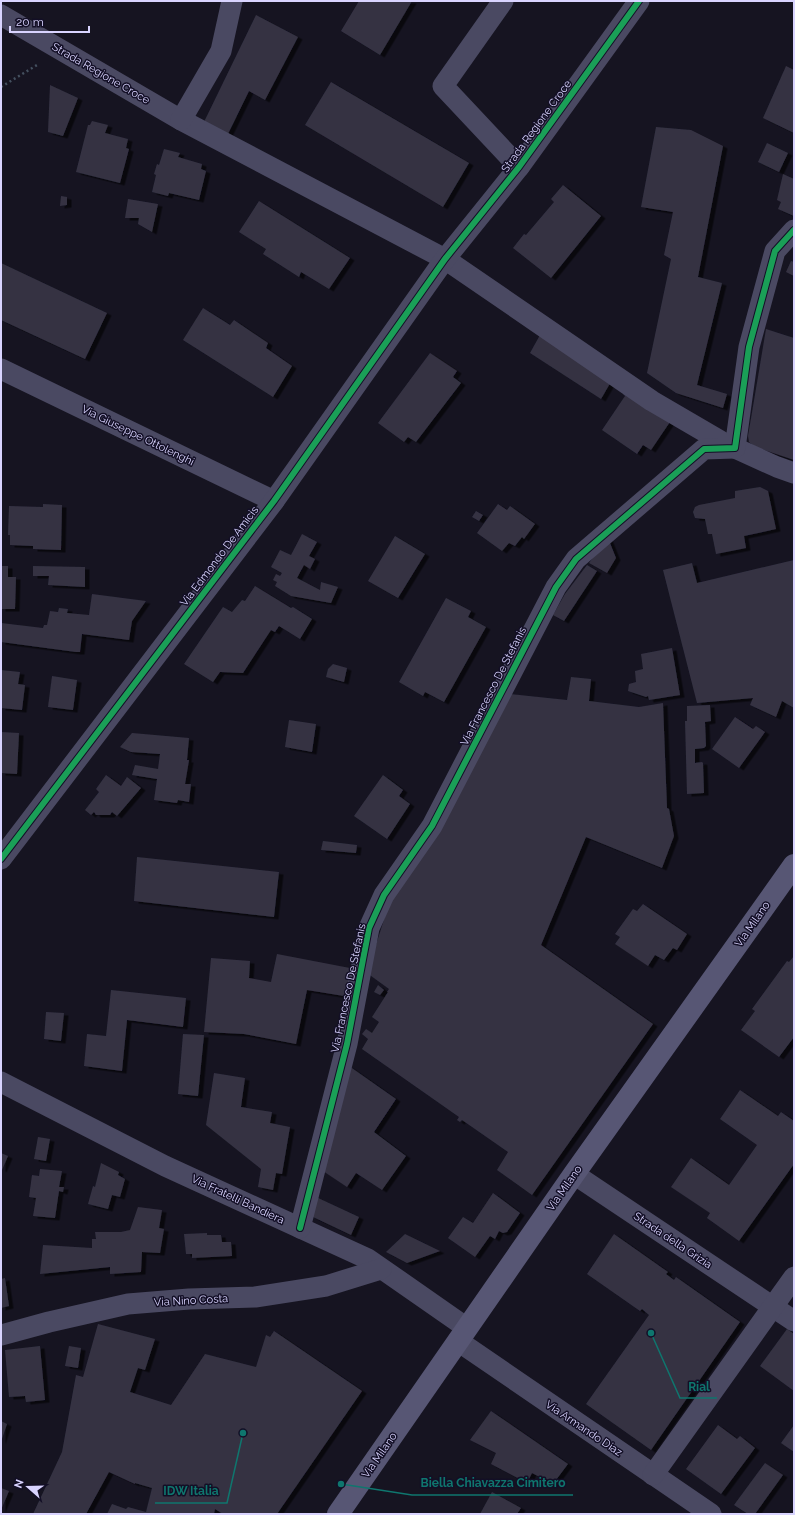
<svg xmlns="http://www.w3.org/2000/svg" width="795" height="1515" font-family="Raleway,sans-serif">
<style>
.building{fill:#343243;filter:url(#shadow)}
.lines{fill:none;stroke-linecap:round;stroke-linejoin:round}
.path{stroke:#44505f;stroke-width:2.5;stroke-dasharray:2 3;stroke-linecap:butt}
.street{stroke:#4a4962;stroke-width:21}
.secondary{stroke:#575674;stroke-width:22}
.cycleway-casing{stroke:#130f26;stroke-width:8}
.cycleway{stroke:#1a9f57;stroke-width:6}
.labels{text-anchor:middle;stroke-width:3;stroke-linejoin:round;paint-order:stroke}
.street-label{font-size:11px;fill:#d9d4ff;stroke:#130f26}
.leader{fill:none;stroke:#0f766e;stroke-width:1.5}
.callout-dot{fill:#0f766e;stroke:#130f26;stroke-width:1.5}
.callout-label{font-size:12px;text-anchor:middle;font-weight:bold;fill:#0f766e;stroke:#130f26;stroke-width:3;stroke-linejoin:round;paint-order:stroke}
</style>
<defs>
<filter id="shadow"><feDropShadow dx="4.5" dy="2.5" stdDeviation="0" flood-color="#0009"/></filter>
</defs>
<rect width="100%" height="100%" fill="#161421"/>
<g class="building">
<path d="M359,1H412L380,55L341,31Z"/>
<path d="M256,15L298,37L265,100L249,91L227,136L203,124Z"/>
<path d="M786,66L794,70V133L763,118Z"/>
<path d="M331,82L469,163L443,207L305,125Z"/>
<path d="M50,85L78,98L63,136L48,132Z"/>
<path d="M92,121L108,125L105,133L128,139L126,148L129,149L120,183L76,172L88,125H90Z"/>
<path d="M656,127L691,130L723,146L698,277L722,283L697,385L727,394L723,408L676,393L647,373L671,259L664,255L673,212L641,207Z"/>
<path d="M767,143L788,153L779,172L758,162Z"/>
<path d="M164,149L180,153L178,157L202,164L201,169L206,171L199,200L169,193L168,196L152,192L156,175L154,174L157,164L159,165Z"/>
<path d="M783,174L794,179V216L778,209L781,202L777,200Z"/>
<path d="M563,185L601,216L551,278L513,248L524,234L526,235L554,202L551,199Z"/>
<path d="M61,196L67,197V205L60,206Z"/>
<path d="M128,199L158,204L152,232L138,224L139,218H125Z"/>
<path d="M259,201L350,258L329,289L301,272L299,277L263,254L266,249L239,232Z"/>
<path d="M791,261L794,262V276L786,272Z"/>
<path d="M1,263L107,313L85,359L1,320Z"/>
<path d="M203,308L230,325L234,320L268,343L266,348L292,366L273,397L183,340Z"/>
<path d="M766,329L794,338V460L755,447L749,442L748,436Z"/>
<path d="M540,335L612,380L601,399L530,353Z"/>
<path d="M430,353L457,371L453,377L461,383L416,442L408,437L404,442L378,423Z"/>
<path d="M626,390L672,419L651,450L643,445L637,454L602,430L625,396L623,394Z"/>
<path d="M760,487L768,491L776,529L744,536L746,548L716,554L712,534H708L705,519L695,518L693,512L695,507L699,505L735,498V491Z"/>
<path d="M43,504L62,505L61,550L33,549V546L10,545V535H8L9,506L43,507Z"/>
<path d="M498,504L507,510L510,506L535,524L524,539L522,537L515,546L509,543L502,551L477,533Z"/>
<path d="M476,511L483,515L479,521L472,517Z"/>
<path d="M302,534L317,542L309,556L315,559L310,569L304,565L297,578L320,590L321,582L338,587L331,603L291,596L275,586L277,582L273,580L276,574L280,576L282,573L271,567L280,550L291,555Z"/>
<path d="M395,536L425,554L398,598L368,581Z"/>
<path d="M608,538L616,558L607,573L589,563Z"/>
<path d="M794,560V708L782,701L776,717L750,705L753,698L697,703L663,570L692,563L697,583Z"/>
<path d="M587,565L597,571L564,621L553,615L565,594Z"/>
<path d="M1,566H8V577H16L15,609H1Z"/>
<path d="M33,566L85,567V587L48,585L49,576H33Z"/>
<path d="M255,586L291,608L293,607L312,619L300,639L279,626L275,632L271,630L243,673L220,672L213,682L184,664L223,607L232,612L242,600L245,601Z"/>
<path d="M92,594L146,601L132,621L129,640L82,634L80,652H76L1,642V623L43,628L44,625H47L50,611L58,612L59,608L68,609L67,613L89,615Z"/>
<path d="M446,598L471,611L468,617L486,627L444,702L425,692L423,696L399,682Z"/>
<path d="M672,648L680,695L649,700L648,696L646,697L628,691L629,684L636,682L635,671L643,669L641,654Z"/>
<path d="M333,664L347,668L344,682L326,677L328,669Z"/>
<path d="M1,670L20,672L18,684L25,685L22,710L1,708Z"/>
<path d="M52,676L77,680L73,710L48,707Z"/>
<path d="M571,677L591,679L589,701L639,707L663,703L667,808L669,809L674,836L662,868L586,837L541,945L653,1024L532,1195L497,1170L508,1152L462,1120L460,1122L457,1120L459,1117L362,1049L368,1039L362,1034L366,1029L372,1033L379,1022L372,1017L388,992H387L389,989L367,973L388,907L510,694L567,700Z"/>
<path d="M710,705L711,721L705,722L706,746L704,748L695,749V763L702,762L703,763L704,793L687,794L685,721H687V706Z"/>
<path d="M735,717L753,729L756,726L765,732L739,768L712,749Z"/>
<path d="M289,720L316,724L312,752L285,747Z"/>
<path d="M1,732L19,733L17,774L1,773Z"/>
<path d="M132,733L189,738L187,760H189L185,784H191L189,802L178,800L177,803L154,800L157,779L132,775L135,765L158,769L160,754L131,752L120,747Z"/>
<path d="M106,775L121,786L127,777L141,788L117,816L112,812L110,815H96L94,812L91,815L85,810L99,792L96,789Z"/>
<path d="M383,775L403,790L399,796L410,804L387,839L354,816Z"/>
<path d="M323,841L357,845L356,853L321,850Z"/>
<path d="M137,857L279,872L274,917L134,901Z"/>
<path d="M643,904L687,934L677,950L673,948L664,960L655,955L648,966L615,944L620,937L615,934L633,909L637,911Z"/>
<path d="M277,954L355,969L350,997L307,990L296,1044L244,1034L204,1032L211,958L250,961L249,978L271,982Z"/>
<path d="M794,956V1037L779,1057L741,1030L755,1011L752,1009L787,961L789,962Z"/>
<path d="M378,985L384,990L380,995L374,992Z"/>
<path d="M111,990L186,998L183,1027L127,1020L122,1071L84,1066L87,1034L106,1036Z"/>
<path d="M46,1012L64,1013L61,1041L44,1039Z"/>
<path d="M183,1034L204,1035L198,1096L178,1094Z"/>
<path d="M349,1066L396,1099L374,1132L406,1156L382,1190L356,1173L347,1187L323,1171Z"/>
<path d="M214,1073L245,1078L241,1107L272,1112L270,1123L290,1127L282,1174L276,1173L273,1190L258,1187L261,1169L206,1125Z"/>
<path d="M740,1090L778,1116L781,1112L794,1121V1164L739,1241L707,1218L710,1213L671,1187L691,1158L729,1185L757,1145L720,1119Z"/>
<path d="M38,1137L50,1139L46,1161L34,1159Z"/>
<path d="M1,1153L8,1156L2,1170L1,1169Z"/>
<path d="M101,1163L119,1172L118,1175L125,1179L120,1197L112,1195L108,1209L88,1204L93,1186L95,1187Z"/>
<path d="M40,1169L62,1171L59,1187H64L63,1192L59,1191L55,1218L33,1216L36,1198L29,1197L32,1175L39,1176Z"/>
<path d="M493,1193L520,1213L507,1232L503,1233L499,1231L495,1239L490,1236L475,1257L448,1238L463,1217L473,1223Z"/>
<path d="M316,1197L359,1217L351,1235L311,1216Z"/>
<path d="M138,1207L162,1210L159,1228L164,1229L160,1253L142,1252L141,1272L110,1274V1267L40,1274L43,1245L92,1248V1239H96L95,1232H121L130,1230Z"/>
<path d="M207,1233V1235H221L222,1242H231L232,1256L192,1258V1254H186L184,1234Z"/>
<path d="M405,1234L440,1251L407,1263L386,1252Z"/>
<path d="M614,1234L668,1272L666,1274L674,1280L676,1277L740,1322L651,1450L586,1404L649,1315L642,1309L640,1311L587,1274Z"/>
<path d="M5,1278L9,1306L1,1308V1279Z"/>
<path d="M98,1324L155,1339L145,1370L138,1368L130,1392L171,1405L205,1354L256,1367L266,1335L270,1337L274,1331L362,1391L277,1514H223L215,1509L214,1514H107L112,1504L126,1509L128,1507L146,1512L152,1488L135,1483V1484L109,1472L86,1514H33L62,1452L76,1375L83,1377Z"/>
<path d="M787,1329L794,1334V1391L760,1366Z"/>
<path d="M40,1346L45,1400L26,1402L25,1396L9,1397L5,1350Z"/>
<path d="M69,1346L81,1348L78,1368L65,1366Z"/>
<path d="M491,1411L568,1464L553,1484L532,1473L527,1483L491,1464L496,1453L470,1440Z"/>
<path d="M1,1421L7,1424L1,1442Z"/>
<path d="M718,1425L737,1439L740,1436L755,1448L721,1494L686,1469Z"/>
<path d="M794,1425V1452L781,1443Z"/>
<path d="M765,1463L783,1475L755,1514H748L734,1505Z"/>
<path d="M1,1488L9,1491L1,1510Z"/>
<path d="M492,1492L521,1508L517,1514H480Z"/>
</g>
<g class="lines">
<path class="path" d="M1,87L37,65"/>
<g class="street">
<path d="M503,1L443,86L519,167"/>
<path d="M1,15L181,120L445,259L652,401L724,443L777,467L794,473"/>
<path d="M181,120L221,51L232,1"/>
<path d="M1,369L274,501"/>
<path d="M1,859L274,501L445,259L519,167L639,1"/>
<path d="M1,1082L165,1166L368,1259L467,1328"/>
<path d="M574,1174L794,1321"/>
<path d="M300,1228L347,1044L369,928L384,895L432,826L556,587L576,559L704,449L735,448L749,347L775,251L794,230"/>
<path d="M1,1335L49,1322L128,1304L189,1299L255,1297L326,1286L381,1269"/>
<path d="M458,1341L711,1514"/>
<path d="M653,1475L794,1277"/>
</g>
<path class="secondary" d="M338,1514L574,1174L794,865"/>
<g class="cycleway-casing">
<g id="cycleway">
<path d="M1,859L274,501L445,259L519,167L639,1"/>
<path d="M300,1228L347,1044L369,928L384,895L432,826L556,587L576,559L704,449L735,448L749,347L775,251L794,230"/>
</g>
</g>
<use href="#cycleway" class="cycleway"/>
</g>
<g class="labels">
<g class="street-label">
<text transform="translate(101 73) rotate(30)" y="4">Strada Regione Croce</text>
<text transform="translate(536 126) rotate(-54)" y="4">Strada Regione Croce</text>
<text transform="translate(138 435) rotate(26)" y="4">Via Giuseppe Ottolenghi</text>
<text transform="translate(219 556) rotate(-53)" y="4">Via Edmondo De Amicis</text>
<text transform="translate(493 686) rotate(-63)" y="4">Via Francesco De Stefanis</text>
<text transform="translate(752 924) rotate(-55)" y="4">Via Milano</text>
<text transform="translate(348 988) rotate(-78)" y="4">Via Francesco De Stefanis</text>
<text transform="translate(564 1188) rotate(-55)" y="4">Via Milano</text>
<text transform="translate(238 1199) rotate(25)" y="4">Via Fratelli Bandiera</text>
<text transform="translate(673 1240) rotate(34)" y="4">Strada della Grizia</text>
<text transform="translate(191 1300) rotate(-3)" y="4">Via Nino Costa</text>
<text transform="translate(584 1428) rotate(34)" y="4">Via Armando Diaz</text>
<text transform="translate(379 1455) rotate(-55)" y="4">Via Milano</text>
</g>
</g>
<path class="leader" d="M651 1333L680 1398H717M341 1484L412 1495H573M243 1433L227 1503H155"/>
<g class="callout-dot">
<circle cx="651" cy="1333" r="4"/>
<circle cx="341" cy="1484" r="4"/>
<circle cx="243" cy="1433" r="4"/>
</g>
<g class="callout-label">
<text x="699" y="1391">Rial</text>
<text x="493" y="1487">Biella Chiavazza Cimitero</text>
<text x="191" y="1495">IDW Italia</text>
</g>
<rect width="795" height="1515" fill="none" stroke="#d9d4ff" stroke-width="4"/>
<g transform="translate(28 1487) rotate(290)" stroke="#130f26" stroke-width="3" paint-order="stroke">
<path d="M0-3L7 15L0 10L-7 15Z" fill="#d9d4ff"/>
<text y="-6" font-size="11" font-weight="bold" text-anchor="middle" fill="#d9d4ff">N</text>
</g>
<path d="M10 26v6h79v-6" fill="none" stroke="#d9d4ff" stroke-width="2"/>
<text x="16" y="26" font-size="12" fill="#d9d4ff" stroke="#130f26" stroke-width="3" paint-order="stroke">20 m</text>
</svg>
